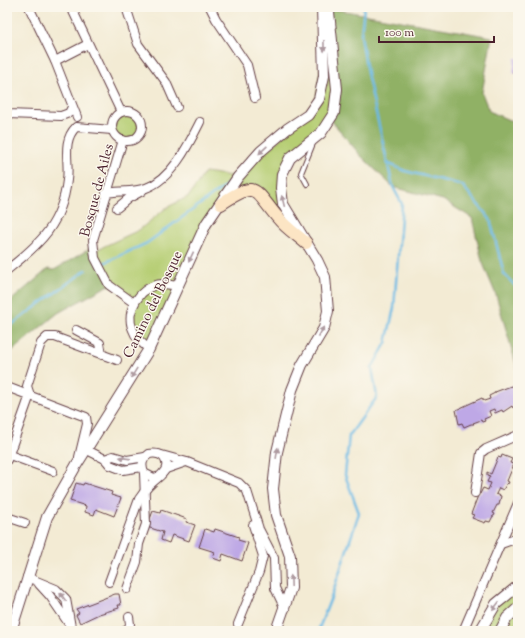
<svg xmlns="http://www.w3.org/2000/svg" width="525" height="638" font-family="'Sorts Mill Goudy',serif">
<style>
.green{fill:#b6ce73;stroke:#80764f}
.forest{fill:#90b165;stroke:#6d6848}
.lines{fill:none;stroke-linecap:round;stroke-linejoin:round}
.stream{stroke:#6abae5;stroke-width:2.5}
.building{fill:#bea8e6}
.service-casing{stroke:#633e44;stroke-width:6}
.minor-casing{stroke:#633e44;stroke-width:10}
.tertiary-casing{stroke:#633e44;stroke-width:12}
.secondary-casing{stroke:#633e44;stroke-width:14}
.service{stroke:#fff;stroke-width:4}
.minor{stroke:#fff;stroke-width:8}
.tertiary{stroke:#fff;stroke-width:10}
.secondary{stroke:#fce5c4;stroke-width:12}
.oneway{fill:#ae9aa0}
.labels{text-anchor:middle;stroke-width:3;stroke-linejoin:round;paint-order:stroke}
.street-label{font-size:14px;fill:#4a1f2b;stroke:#fbf7ec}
</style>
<rect width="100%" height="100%" fill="#fbf7ec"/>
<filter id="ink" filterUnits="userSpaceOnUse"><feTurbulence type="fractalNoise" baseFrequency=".025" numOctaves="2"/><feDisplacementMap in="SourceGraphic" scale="8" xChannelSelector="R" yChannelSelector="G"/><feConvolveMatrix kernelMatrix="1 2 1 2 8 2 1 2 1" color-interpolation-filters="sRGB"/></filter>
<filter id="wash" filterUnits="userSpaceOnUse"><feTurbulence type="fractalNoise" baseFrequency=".012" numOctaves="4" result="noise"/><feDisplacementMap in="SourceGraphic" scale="16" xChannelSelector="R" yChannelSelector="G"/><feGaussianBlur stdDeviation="0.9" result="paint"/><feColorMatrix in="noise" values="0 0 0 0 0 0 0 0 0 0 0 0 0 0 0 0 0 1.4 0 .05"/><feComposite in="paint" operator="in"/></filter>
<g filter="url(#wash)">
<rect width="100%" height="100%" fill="#f3ebd4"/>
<g class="green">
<path d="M328,8L334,113L290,158L281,188L306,243L256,192L221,204L149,349L132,329L134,303L109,285L94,251L139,230L166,208L189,196L205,172L238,177L315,107Z"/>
<circle cx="127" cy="126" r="15"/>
<path d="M518,586V621L511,631H480L496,604Z"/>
</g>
<g class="forest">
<path d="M328,8L492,37L482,93L489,111L509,120L518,121V371L496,295L482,261L472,218L443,200L393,187L361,156L331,120L336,100Z"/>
<path d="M94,246L109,285L58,313L7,355V304L48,269L54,270Z"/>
</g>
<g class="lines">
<g class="stream">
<path d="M387,163L405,171L462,185L490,219L504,274L518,289"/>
<path d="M104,263L147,243L228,184"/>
<path d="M7,328L86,270"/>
<path d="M318,631L332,595L359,513L345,475L349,436L377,397L372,368L386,343L394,308L402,204L393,187L367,73L361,35L364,7"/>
</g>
</g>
<g id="blocks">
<g class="building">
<path d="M515,58H518V74L513,73Z"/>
<path d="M514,385L516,388L518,387V404L515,405L516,406L513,408L512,406L503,412L502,410L495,413L494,409L489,411L491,416L484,419L485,421L482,422L481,420L473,423L474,424H471L464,427L462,423L459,424L456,410L482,398L484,401L490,399L489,396L495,393V392Z"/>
<path d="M502,455L512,459L510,463L514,464L507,481L509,482L508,484L507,483L503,490L499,488L496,494L501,496L499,505H497L493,513L495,514L494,516H493L490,522L486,521L485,523L472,518L474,515L471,514L479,493L480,494L483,488L488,490L491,483L487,482L490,476L487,475V472L491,474L498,457L501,458Z"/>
<path d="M76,483L83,485L84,483L112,492L111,495L121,498L114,516L96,509L94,515L85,512L86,506L70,501Z"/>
<path d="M161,510L187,519L186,522L195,525L189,541L172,535L169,543L161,540L163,532L147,527L153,511L160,513Z"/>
<path d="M205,529L214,532L215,529L239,537L238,540L248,543L242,561L223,554L221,561L213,558L215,552L199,547Z"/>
<path d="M115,594H119L121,605H118L119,608L99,614L80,623L76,615L79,613L76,609Z"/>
</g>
</g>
</g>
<g filter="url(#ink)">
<use href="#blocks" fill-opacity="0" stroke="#633e44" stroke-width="1"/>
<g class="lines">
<g class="service-casing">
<path id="service" d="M307,184L301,173L314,141"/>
</g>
<g class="minor-casing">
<g id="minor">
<path d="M29,7L55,61L77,117"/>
<path d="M71,7L121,112"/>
<path d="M126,7L138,44L166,82L177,107"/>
<path d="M210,7L216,19L247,65L255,98"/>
<path d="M55,61L88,44"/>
<circle cx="127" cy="126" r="15"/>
<path d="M7,113L8,114L61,116L69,113L72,107"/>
<path d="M123,140L93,240L95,258L109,285L134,303"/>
<path d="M106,193C118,191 136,192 146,188C172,179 189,144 200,122"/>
<path d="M117,208L129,198L142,191"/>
<path d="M7,270C40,244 62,224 67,180C70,162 61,142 76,127L112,130"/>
<path d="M76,330L100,343L102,355"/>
<path d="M149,349C142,343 136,339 133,330C124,311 141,285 162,284C167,284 172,285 177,286"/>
<path d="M7,387L86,417L87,424L79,457"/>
<path d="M87,450L105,459L110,465L123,470L142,467"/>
<path d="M7,454L53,471"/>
<path d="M158,454L187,462L239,483L247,491L259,529L274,558L275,588L285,609"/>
<path d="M105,459L113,456L127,460L145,457"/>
<path d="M7,460L30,395L27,386L41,343L47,337H55L117,360"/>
<path d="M166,469L186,462"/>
<path d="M475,493L481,453L486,449L518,435"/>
<path d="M7,517L25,523"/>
<path d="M501,544L518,538"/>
<path d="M27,577L56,589L66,599L71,627"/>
<path d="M109,582L139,499C143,494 146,488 151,484C158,477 172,470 164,458C160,453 155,453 149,454C142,459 141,465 144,473L154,478L160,476"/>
<path d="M39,584L50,596L69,624"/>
<path d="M127,589L137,562L139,544L146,524L144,473"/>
<path d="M238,624L259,572L263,556L253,525"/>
<path d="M125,631L128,630L130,624L129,617"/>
<path d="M463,631L518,503"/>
</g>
</g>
<g class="tertiary-casing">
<g id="tertiary">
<path d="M11,631L47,517L77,464L149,349L206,224L238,177L261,151L287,129L308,115L319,99L324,76L322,7"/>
<path d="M276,631L291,588L290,556L276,515L273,489L277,452L292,390L302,365L324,328L328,311L325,277L317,260L283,204L281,188L282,174L290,158L321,133L334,113L337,89L329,12"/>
<path d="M480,631L496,604L518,586"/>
<path d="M500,631L507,618L518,608"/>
</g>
</g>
<g class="secondary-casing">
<path id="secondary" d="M221,204C258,179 254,190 278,218C286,228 297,235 306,243"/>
</g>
<use href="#service" class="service"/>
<use href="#minor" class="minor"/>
<use href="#tertiary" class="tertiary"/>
<use href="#secondary" class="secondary"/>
</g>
<defs><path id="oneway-solid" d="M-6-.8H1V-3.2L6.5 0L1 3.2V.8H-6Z"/></defs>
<g class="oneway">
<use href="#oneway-solid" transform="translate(324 46) rotate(89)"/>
<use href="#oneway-solid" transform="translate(263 150) rotate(137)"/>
<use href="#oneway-solid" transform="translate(283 201) rotate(-104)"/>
<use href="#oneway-solid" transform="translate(191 257) rotate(115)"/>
<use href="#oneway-solid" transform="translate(321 332) rotate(-62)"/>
<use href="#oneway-solid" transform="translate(134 373) rotate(122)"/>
<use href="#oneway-solid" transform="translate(277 453) rotate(-81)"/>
<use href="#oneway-solid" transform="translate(125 458) rotate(-172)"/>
<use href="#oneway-solid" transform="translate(291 581) rotate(-92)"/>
<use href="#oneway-solid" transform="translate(63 597) rotate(-126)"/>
<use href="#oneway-solid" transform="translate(496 606) rotate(127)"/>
</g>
</g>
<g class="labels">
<g class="street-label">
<text transform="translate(96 190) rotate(-75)" y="5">Bosque de Ailes</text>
<text transform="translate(152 304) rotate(-64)" y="5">Camino del Bosque</text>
</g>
</g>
<rect width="525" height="638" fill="none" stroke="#fbf7ec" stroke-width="24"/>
<path d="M379 36v6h115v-6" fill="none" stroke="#4a1f2b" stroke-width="2"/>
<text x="385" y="36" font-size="12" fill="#4a1f2b" stroke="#fbf7ec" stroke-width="3" paint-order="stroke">100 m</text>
</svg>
